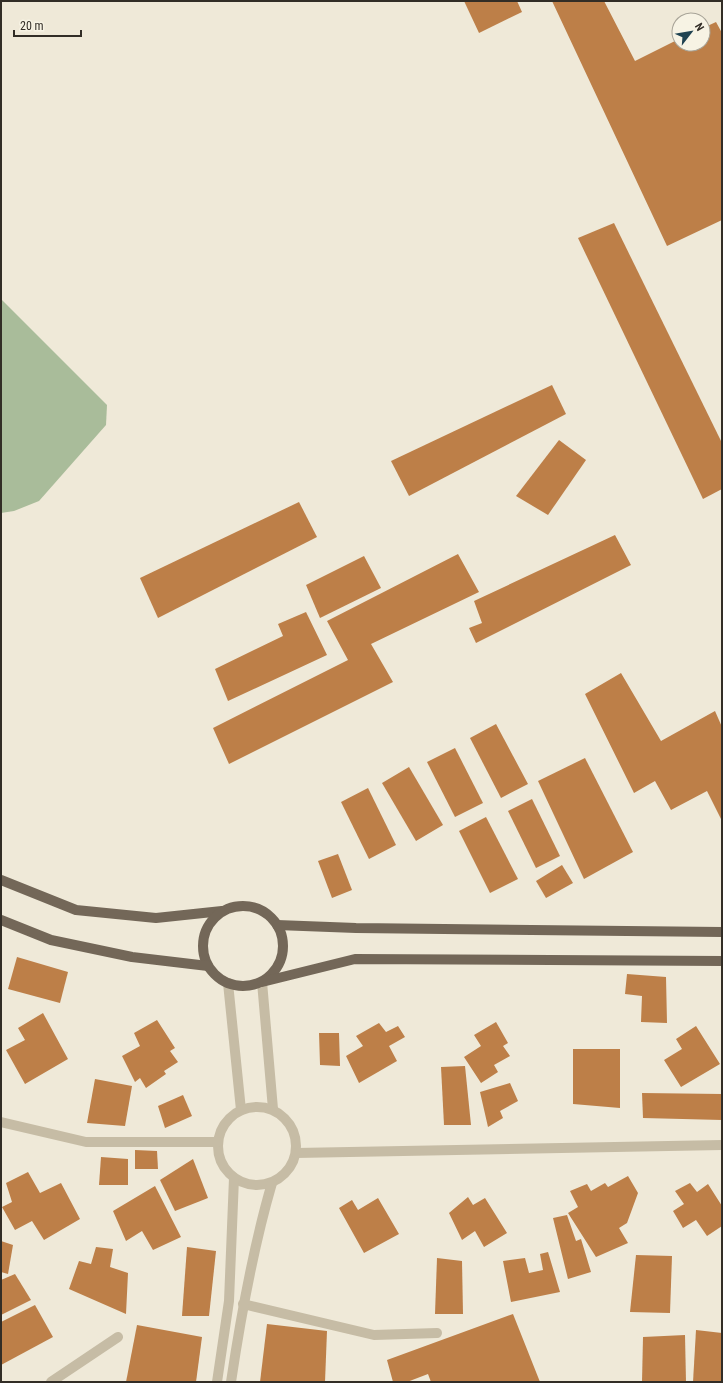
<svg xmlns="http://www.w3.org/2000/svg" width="723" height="1383" font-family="'Roboto Condensed',sans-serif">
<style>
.green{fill:#a9bc9a}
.building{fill:#bd7f48}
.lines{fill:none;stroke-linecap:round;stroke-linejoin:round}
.minor{stroke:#c6bca5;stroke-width:10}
.major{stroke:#736758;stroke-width:10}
</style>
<rect width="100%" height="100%" fill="#efe9d8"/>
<path class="green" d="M1,299L107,405L106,425L39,501L14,511L1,513Z"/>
<g class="building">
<path d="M464,1H517L522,12L479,33Z"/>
<path d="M552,1H604L635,61L679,39V44H703V28L716,22L722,33V220L667,246Z"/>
<path d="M614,223L722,443V489L703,499L578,238Z"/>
<path d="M552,385L566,414L409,496L391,461Z"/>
<path d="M559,440L586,460L548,515L516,496Z"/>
<path d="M299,502L317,537L158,618L140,578Z"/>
<path d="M615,535L631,565L476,643L469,628L482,623L474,601Z"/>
<path d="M458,554L479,592L371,644L393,682L229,764L213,728L348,660L327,621Z"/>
<path d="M364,556L381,588L320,618L306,585Z"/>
<path d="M306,612L327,655L228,701L215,669L283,636L278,624Z"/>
<path d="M621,673L661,741L715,711L722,727V821L707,791L671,810L655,781L634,793L585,694Z"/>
<path d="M496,724L528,784L501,798L470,738Z"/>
<path d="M455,748L483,803L455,817L427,762Z"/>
<path d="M585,758L633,852L584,879L538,781Z"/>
<path d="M409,767L443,825L416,841L382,783Z"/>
<path d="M368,788L396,845L369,859L341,802Z"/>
<path d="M532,799L560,856L536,868L508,811Z"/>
<path d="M486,817L518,879L490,893L459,831Z"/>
<path d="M338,854L352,890L332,898L318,861Z"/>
<path d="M562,865L573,883L546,898L536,881Z"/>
<path d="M17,957L68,972L60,1003L8,989Z"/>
<path d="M627,974L666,977L667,1023L641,1022L642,996L625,994Z"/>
<path d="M43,1013L68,1059L25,1084L6,1050L25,1040L18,1028Z"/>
<path d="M157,1020L175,1048L170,1051L178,1062L164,1071L166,1074L146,1088L140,1078L135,1082L122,1056L140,1046L134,1033Z"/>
<path d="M496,1022L508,1043L503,1046L510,1056L494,1065L498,1072L481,1083L464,1057L481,1046L474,1035Z"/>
<path d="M379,1023L386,1032L398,1026L405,1037L389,1046L397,1061L359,1083L346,1056L363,1046L356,1036Z"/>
<path d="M696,1026L720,1064L681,1087L664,1060L682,1049L676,1039Z"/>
<path d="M319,1033H339L340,1066L320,1065Z"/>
<path d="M573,1049H620V1108L573,1104Z"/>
<path d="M465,1066L471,1125H444L441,1067Z"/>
<path d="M95,1079L132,1086L125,1126L87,1123Z"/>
<path d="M510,1083L518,1101L500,1111L503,1118L488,1127L480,1092Z"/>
<path d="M642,1093L722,1094V1120L643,1118Z"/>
<path d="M183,1095L192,1116L165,1128L158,1106Z"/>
<path d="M135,1150L157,1151L158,1169H135Z"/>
<path d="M101,1157L128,1159V1185H99Z"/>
<path d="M193,1159L208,1198L175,1211L160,1180Z"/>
<path d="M28,1172L40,1193L61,1183L80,1219L44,1240L32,1221L15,1230L2,1207L12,1202L6,1183Z"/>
<path d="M628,1176L638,1193L627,1223L619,1228L628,1243L596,1257L568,1213L578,1207L570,1191L587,1184L591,1191L605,1183L608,1187Z"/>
<path d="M690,1183L697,1192L708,1184L722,1206V1226L707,1236L696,1220L683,1228L673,1211L684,1204L675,1191Z"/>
<path d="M155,1186L181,1237L153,1250L142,1231L126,1241L113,1211Z"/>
<path d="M468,1197L473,1205L485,1198L507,1233L484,1247L475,1231L462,1240L449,1213Z"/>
<path d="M378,1198L399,1234L364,1253L339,1208L352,1200L358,1210Z"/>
<path d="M567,1215L576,1241L581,1239L591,1272L568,1279L553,1218Z"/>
<path d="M1,1241L13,1245L8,1274L1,1272Z"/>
<path d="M96,1247L113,1249L110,1267L128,1273L126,1314L69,1289L79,1261L91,1264Z"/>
<path d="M187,1247L216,1251L209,1316H182Z"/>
<path d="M548,1252L560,1292L511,1302L503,1261L525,1258L529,1273L543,1270L540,1254Z"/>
<path d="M636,1255L672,1256L670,1313L630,1312Z"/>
<path d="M437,1258L462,1261L463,1314H435Z"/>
<path d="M15,1274L31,1300L1,1315V1280Z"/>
<path d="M35,1305L53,1337L1,1365V1322Z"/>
<path d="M513,1314L540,1382H431L428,1374L407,1382H393L387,1360Z"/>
<path d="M267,1324L327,1331L325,1382H260Z"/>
<path d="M137,1325L202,1337L196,1382H126Z"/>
<path d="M696,1330L722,1333V1382H693Z"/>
<path d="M685,1335L686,1382H642L643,1337Z"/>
</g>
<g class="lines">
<g class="minor">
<path d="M262,982L273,1109"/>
<path d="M228,983L241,1110"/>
<circle cx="257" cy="1146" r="39"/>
<path d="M1,1122L86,1142H218"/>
<path d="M296,1153L722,1145"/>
<path d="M243,1304L374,1335L437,1333"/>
<path d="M51,1382L118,1337"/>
<path d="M217,1382L229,1301L234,1178"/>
<path d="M231,1382C241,1315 253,1248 272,1183"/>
</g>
<g class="major">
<path d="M1,880L76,910L156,918L222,911"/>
<circle cx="243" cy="946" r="40"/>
<path d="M1,920L51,940L132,957L208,966"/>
<path d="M277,925L356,928L722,932"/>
<path d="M262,982L355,959L722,961"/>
</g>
</g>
<rect width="723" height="1383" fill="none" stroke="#322d26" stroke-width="4"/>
<g transform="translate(691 32) rotate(59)"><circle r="19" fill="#f7f3e4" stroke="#a8a498"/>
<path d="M0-3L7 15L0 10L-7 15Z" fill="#1f4250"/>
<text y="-6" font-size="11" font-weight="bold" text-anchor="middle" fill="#322d26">N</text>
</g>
<path d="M14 30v6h67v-6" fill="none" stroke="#322d26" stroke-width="2"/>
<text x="20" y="30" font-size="12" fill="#322d26" stroke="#f7f3e4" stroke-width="3" paint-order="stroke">20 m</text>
</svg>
